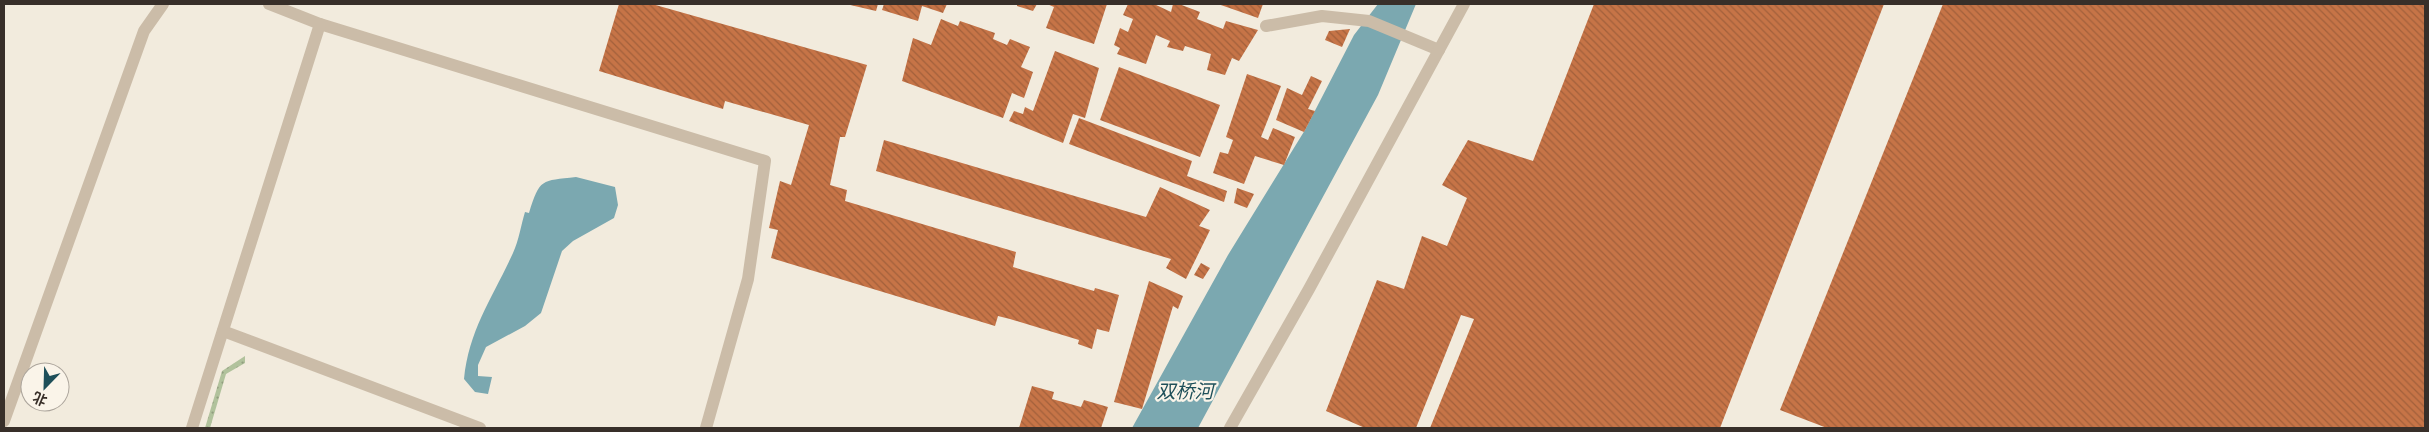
<svg xmlns="http://www.w3.org/2000/svg" width="2429" height="432" font-family="'Asap Condensed','Noto Sans SC',sans-serif">
<style>
.grass{fill:url(#grass-dots)}
.water{fill:#7ba8b0}
.building{fill:url(#building-back-hatch)}
.lines{fill:none;stroke-linecap:round;stroke-linejoin:round}
.service{stroke:#cbbca8;stroke-width:12}
.labels{text-anchor:middle;stroke-width:4.5;stroke-linejoin:round;paint-order:stroke}
.water-label{font-size:19px;font-style:italic;fill:#1e4f59;stroke:#faf4e9}
</style>
<defs>
<pattern id="grass-dots" width="8" height="8" patternUnits="userSpaceOnUse" patternTransform="scale(1.25)"><rect width="8" height="8" fill="#b1c29c"/><path d="M2 2h.1M6 6h.1" fill="none" stroke="#919e7f" stroke-width="1.8" stroke-linecap="round"/></pattern>
<pattern id="building-back-hatch" width="6" height="6" patternUnits="userSpaceOnUse" patternTransform="scale(1.25)"><rect width="6" height="6" fill="#c67447"/><path d="M-1 5l2 2M0 0l6 6M5-1l2 2" fill="none" stroke="#a2603b"/></pattern>
</defs>
<rect width="100%" height="100%" fill="#f2ebdd"/>
<path class="grass" d="M245,356V363L226,374L210,428H205L222,371Z"/>
<g class="water">
<path d="M1378,4H1416L1378,95L1198,428H1132L1228,255L1305,130L1354,35Z"/>
<path d="M576,177L615,187L618,205L614,218L573,241L562,251L541,313L525,326L486,347L478,365V376L492,377L488,394L475,392L464,379C469,329 493,297 513,253C519,240 521,225 525,212L529,213C540,178 541,181 576,177Z"/>
</g>
<g class="building">
<path d="M619,4H652L867,65L845,137H840L830,185L847,190L845,201L1016,252L1013,267L1094,291L1095,288L1119,295L1109,332L1097,329L1092,349L1078,344L1079,340L1010,319L998,316L995,326L771,258L778,230L769,228L780,181L791,185L809,125L725,101L723,109L599,71Z"/>
<path d="M846,4H878L876,11Z"/>
<path d="M884,4H947L943,13L922,6L918,21L882,10Z"/>
<path d="M1017,4H1037L1033,11L1017,6Z"/>
<path d="M1047,4H1107L1094,44L1046,28L1054,7Z"/>
<path d="M1128,4H1154L1171,12L1173,4H1179L1200,12L1197,19L1223,29L1226,21L1258,30L1239,61L1232,58L1225,75L1207,70L1211,54L1185,46L1183,51L1167,47L1170,41L1156,35L1146,64L1117,54L1120,48L1114,45L1120,28L1128,32L1133,19L1123,15Z"/>
<path d="M1218,4H1263L1258,18Z"/>
<path d="M1594,4H1884L1720,428H1430L1474,319L1461,315L1416,428H1365L1326,411L1377,280L1404,289L1422,236L1447,246L1467,198L1442,185L1468,140L1533,161Z"/>
<path d="M1943,4H2425V428H1827L1780,410Z"/>
<path d="M941,19L958,26L960,21L995,33L993,39L1007,45L1010,39L1030,47L1021,67L1033,72L1024,98L1012,93L1003,118L902,81L913,38L931,45Z"/>
<path d="M1350,29L1342,47L1325,40L1329,31Z"/>
<path d="M1055,51L1099,68L1085,118L1073,114L1063,143L1009,121L1014,111L1023,114L1025,107L1033,111Z"/>
<path d="M1119,67L1220,105L1200,157L1100,120Z"/>
<path d="M1247,74L1281,86L1261,137L1268,140L1273,128L1295,137L1284,165L1255,156L1244,184L1213,173L1220,152L1228,154L1233,140L1226,137Z"/>
<path d="M1311,76L1322,81L1308,109L1315,111L1304,132L1276,120L1287,88L1302,95Z"/>
<path d="M1079,118L1192,161L1187,176L1227,191L1224,202L1069,144Z"/>
<path d="M884,140L1146,217L1160,187L1210,210L1199,226L1210,230L1186,279L1166,268L1171,259L876,171Z"/>
<path d="M1237,188L1254,194L1247,208L1234,203Z"/>
<path d="M1201,263L1210,268L1203,279L1194,275Z"/>
<path d="M1149,281L1183,296L1178,309L1173,306L1142,409L1114,402Z"/>
<path d="M1032,386L1054,392L1052,399L1081,407L1084,400L1108,407L1101,428H1019Z"/>
</g>
<g class="lines">
<g class="service">
<path d="M320,24L765,161L748,279L706,428"/>
<path d="M1266,26L1322,16L1369,21L1439,50"/>
<path d="M223,331L480,428"/>
<path d="M4,421L144,31L163,4"/>
<path d="M192,428L320,24L269,4"/>
<path d="M1230,428L1309,289L1464,4"/>
</g>
</g>
<g class="labels">
<g class="water-label">
<text x="1185" y="398">双桥河</text>
</g>
</g>
<rect width="2429" height="432" fill="none" stroke="#382f29" stroke-width="10"/>
<g transform="translate(45 387) rotate(203)"><circle r="24" fill="#faf4e9" stroke="#aca59c"/>
<path d="M0-4L9 19L0 12L-9 19Z" fill="#1e4f59"/>
<text y="-8" font-size="14" font-weight="bold" text-anchor="middle" fill="#382f29">北</text>
</g>
</svg>
